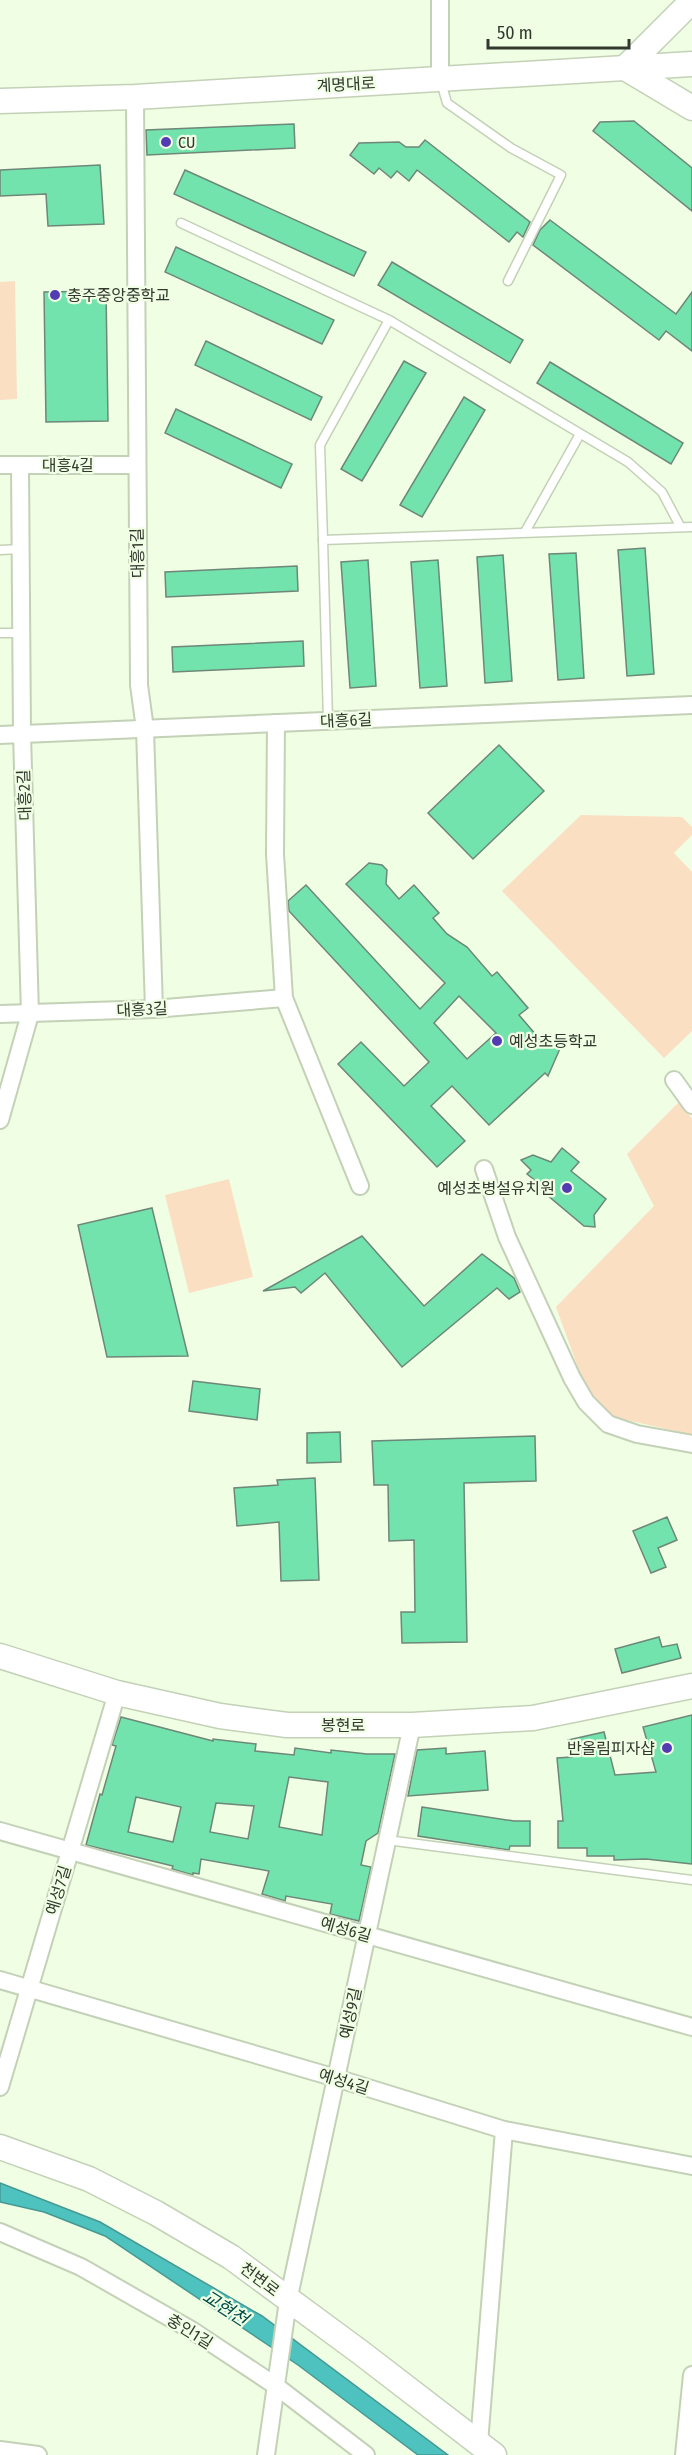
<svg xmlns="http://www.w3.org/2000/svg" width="692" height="2455" font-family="'Fira Sans Condensed','Noto Sans KR',sans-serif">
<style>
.green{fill:#fbdfc3}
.water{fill:#4ec2be;stroke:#469993;stroke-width:1.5}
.building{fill:#73e3ad;stroke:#6d8778;stroke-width:1.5;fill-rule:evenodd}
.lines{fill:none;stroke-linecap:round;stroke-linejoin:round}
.lane-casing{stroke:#c3d1b7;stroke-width:11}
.street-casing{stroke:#c3d1b7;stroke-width:20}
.secondary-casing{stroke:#c3d1b7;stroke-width:27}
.lane{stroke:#fff;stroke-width:8}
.street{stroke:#fff;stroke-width:16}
.secondary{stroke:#fff;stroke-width:24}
.poi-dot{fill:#523bb3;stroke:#f0fee4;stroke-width:2}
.labels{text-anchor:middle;stroke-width:4.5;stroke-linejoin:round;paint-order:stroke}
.street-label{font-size:16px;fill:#33382e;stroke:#f0fee4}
.poi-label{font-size:16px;fill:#33382e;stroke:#f0fee4;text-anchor:start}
.water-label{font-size:18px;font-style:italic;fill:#004b49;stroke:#f0fee4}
</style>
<rect width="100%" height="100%" fill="#f0fee4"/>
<g class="green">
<path d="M15,281L17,399L0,400V282Z"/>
<path d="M581,815L682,817L692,827V835L674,853L692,872V1031L664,1058L502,891Z"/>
<path d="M680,1101L692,1119V1435L614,1417L585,1387L556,1307L654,1206L627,1154Z"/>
<path d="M229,1179L253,1277L189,1293L165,1195Z"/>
</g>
<path class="water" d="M0,2183L100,2222L262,2316L448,2455H418L298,2365L105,2236L44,2212L0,2202Z"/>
<g class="building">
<path d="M634,121L692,168V211L593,131L600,122Z"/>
<path d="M294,124L295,148L147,155L146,130Z"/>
<path d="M425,140L530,222L523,237L517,232L509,242L417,170L409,181L397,171L391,178L379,168L374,174L350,155L359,143L399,142L406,147H419Z"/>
<path d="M100,165L104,224L48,226L46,194L0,196V170Z"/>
<path d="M185,170L366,252L354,276L174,194Z"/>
<path d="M550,220L676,314L692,292V351L666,331L659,340L533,245L540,230Z"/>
<path d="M176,247L334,320L322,344L165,272Z"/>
<path d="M392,262L523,340L510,363L378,285Z"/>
<path d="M106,291L108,421L46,422L44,292Z"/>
<path d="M206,341L322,397L311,420L195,365Z"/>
<path d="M404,361L426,373L362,481L341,469Z"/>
<path d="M550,362L683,443L671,464L537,383Z"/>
<path d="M464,397L485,410L422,517L400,505Z"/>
<path d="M176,409L292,464L281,488L165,433Z"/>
<path d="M645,548L654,674L627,676L618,550Z"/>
<path d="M576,553L584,678L558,680L549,554Z"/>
<path d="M503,555L512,681L485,683L477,557Z"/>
<path d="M368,560L376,686L350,688L341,562Z"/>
<path d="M438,560L447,686L420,688L411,562Z"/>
<path d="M297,566L298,591L166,597L165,572Z"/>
<path d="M303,641L304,666L173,672L172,647Z"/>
<path d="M499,745L544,791L473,859L428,813Z"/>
<path d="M369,863L382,865L387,870L386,884L399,899L414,885L439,913L433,918L447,934L467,947L492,976L497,972L528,1008L519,1015L543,1043L550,1040L562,1044L548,1076L545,1073L489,1125L452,1086L431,1106L465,1141L437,1167L338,1064L361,1042L404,1086L429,1062L289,911L288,901L306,885L420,1009L445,983L346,884ZM459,996L496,1033L467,1059L434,1023Z"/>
<path d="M562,1148L579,1162L571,1171L606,1199L594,1215L595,1227L584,1226L540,1189L542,1186L527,1174L531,1170L521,1160L533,1155L551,1162Z"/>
<path d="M152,1208L188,1356L107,1357L78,1225Z"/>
<path d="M362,1236L424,1306L482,1254L514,1278L520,1292L509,1299L497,1288L402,1367L325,1273L301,1293L295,1287L263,1291Z"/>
<path d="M193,1381L260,1389L257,1420L189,1411Z"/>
<path d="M340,1432L341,1462L307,1463V1433Z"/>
<path d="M535,1436L536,1481L464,1483L467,1642L402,1643L401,1612H415L414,1540L389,1541L388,1485H374L372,1441Z"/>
<path d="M315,1478L319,1580L281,1581L279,1522L237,1526L234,1488L278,1485L277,1480Z"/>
<path d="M667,1517L677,1540L658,1548L666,1567L651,1573L633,1531Z"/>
<path d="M659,1637L662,1647L677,1644L681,1658L622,1673L615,1649Z"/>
<path d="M692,1715V1864L646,1859L614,1860V1856H587V1848H558V1821H563L557,1758L572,1757L568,1740L604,1732L615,1775L656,1772L643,1727Z"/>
<path d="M121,1717L213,1741V1739L256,1744L255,1751L294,1755L295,1748L331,1753V1750L367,1754H395L378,1833L366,1841L361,1865L371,1867L359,1921L330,1914L332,1904L286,1896L285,1901L262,1894L269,1871L201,1859L199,1874L193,1873V1875L172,1869L173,1866L86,1845L100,1794L102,1795L116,1746L112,1745ZM289,1777L328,1782L322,1835L279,1827ZM136,1797L181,1807L173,1842L128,1832ZM216,1803L254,1806L248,1839L210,1832Z"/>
<path d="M446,1748V1754L485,1751L488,1790L408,1796L417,1750Z"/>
<path d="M422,1807L514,1821H530V1846H510L509,1850L418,1836Z"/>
</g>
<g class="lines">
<g class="lane-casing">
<g id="lane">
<path d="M441,82L447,103L511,148L561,175L508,281"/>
<path d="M181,223L389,320L628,462L662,492L680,526"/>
<path d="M525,532L580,434"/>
<path d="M323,540L320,445L389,320"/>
<path d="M0,550L21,549"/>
<path d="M0,633H21"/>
<path d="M328,721L323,540L692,527"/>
<path d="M387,1840L692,1880"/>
</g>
</g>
<g class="street-casing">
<g id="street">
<path d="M440,0V78"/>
<path d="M135,97L139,685L145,729L154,1009"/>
<path d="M0,465H136"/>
<path d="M276,723L275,854L284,998L360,1186"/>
<path d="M0,735L692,705"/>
<path d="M0,1014L154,1009L284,998"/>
<path d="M674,1080L692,1105"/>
<path d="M0,1120L30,1014L22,734L20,465"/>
<path d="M484,1169L507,1237L572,1378L586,1402L608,1424L637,1434L692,1444"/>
<path d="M0,1831L692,2027"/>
<path d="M0,1980L336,2078L504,2130L692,2166"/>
<path d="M0,2087L117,1693"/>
<path d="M0,2232L81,2267L193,2331L276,2386L366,2455"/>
<path d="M479,2443L504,2130"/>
<path d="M0,2450L38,2455"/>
<path d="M266,2455L288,2301L412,1725"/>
<path d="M684,2455L692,2375"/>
</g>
</g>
<g class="secondary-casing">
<g id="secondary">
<path d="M625,68L692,1"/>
<path d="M625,68L692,108"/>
<path d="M0,101L135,97L692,64"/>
<path d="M0,1656L117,1693L220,1716L287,1725H412L533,1718L692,1686"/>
<path d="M0,2147L89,2179L156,2213L231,2257L360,2352L494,2455"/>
</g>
</g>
<use href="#lane" class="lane"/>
<use href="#street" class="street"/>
<use href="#secondary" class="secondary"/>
</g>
<g class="poi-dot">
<circle cx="166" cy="142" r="6"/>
<circle cx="55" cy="295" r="6"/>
<circle cx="497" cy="1041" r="6"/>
<circle cx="567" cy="1188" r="6"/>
<circle cx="667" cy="1748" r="6"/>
</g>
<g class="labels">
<g class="street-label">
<text transform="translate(346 84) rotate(-3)" y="6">계명대로</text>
<text x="68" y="471">대흥4길</text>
<text transform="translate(137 553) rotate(-91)" y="6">대흥1길</text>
<text transform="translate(346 720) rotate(-3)" y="6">대흥6길</text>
<text transform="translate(24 795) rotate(-92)" y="6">대흥2길</text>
<text transform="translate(142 1009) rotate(-3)" y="6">대흥3길</text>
<text x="343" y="1731">봉현로</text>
<text transform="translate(58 1890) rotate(-73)" y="6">예성7길</text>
<text transform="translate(346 1929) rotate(16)" y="6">예성6길</text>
<text transform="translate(350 2013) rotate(-78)" y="6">예성9길</text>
<text transform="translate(344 2081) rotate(17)" y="6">예성4길</text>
<text transform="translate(260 2279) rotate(37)" y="6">천변로</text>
<text transform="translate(190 2331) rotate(32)" y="6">충인1길</text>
</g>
<g class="poi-label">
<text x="178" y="148">CU</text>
<text x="67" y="301">충주중앙중학교</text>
<text x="509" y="1047">예성초등학교</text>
<text x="555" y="1194" text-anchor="end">예성초병설유치원</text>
<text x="655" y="1754" text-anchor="end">반올림피자샵</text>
</g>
<g class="water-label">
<text transform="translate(225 2308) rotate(33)" y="6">교현천</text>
</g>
</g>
<path d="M488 39v9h141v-9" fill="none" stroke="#33382e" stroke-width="3"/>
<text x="497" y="39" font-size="18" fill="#33382e" stroke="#f0fee4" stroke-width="4.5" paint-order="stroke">50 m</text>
</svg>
